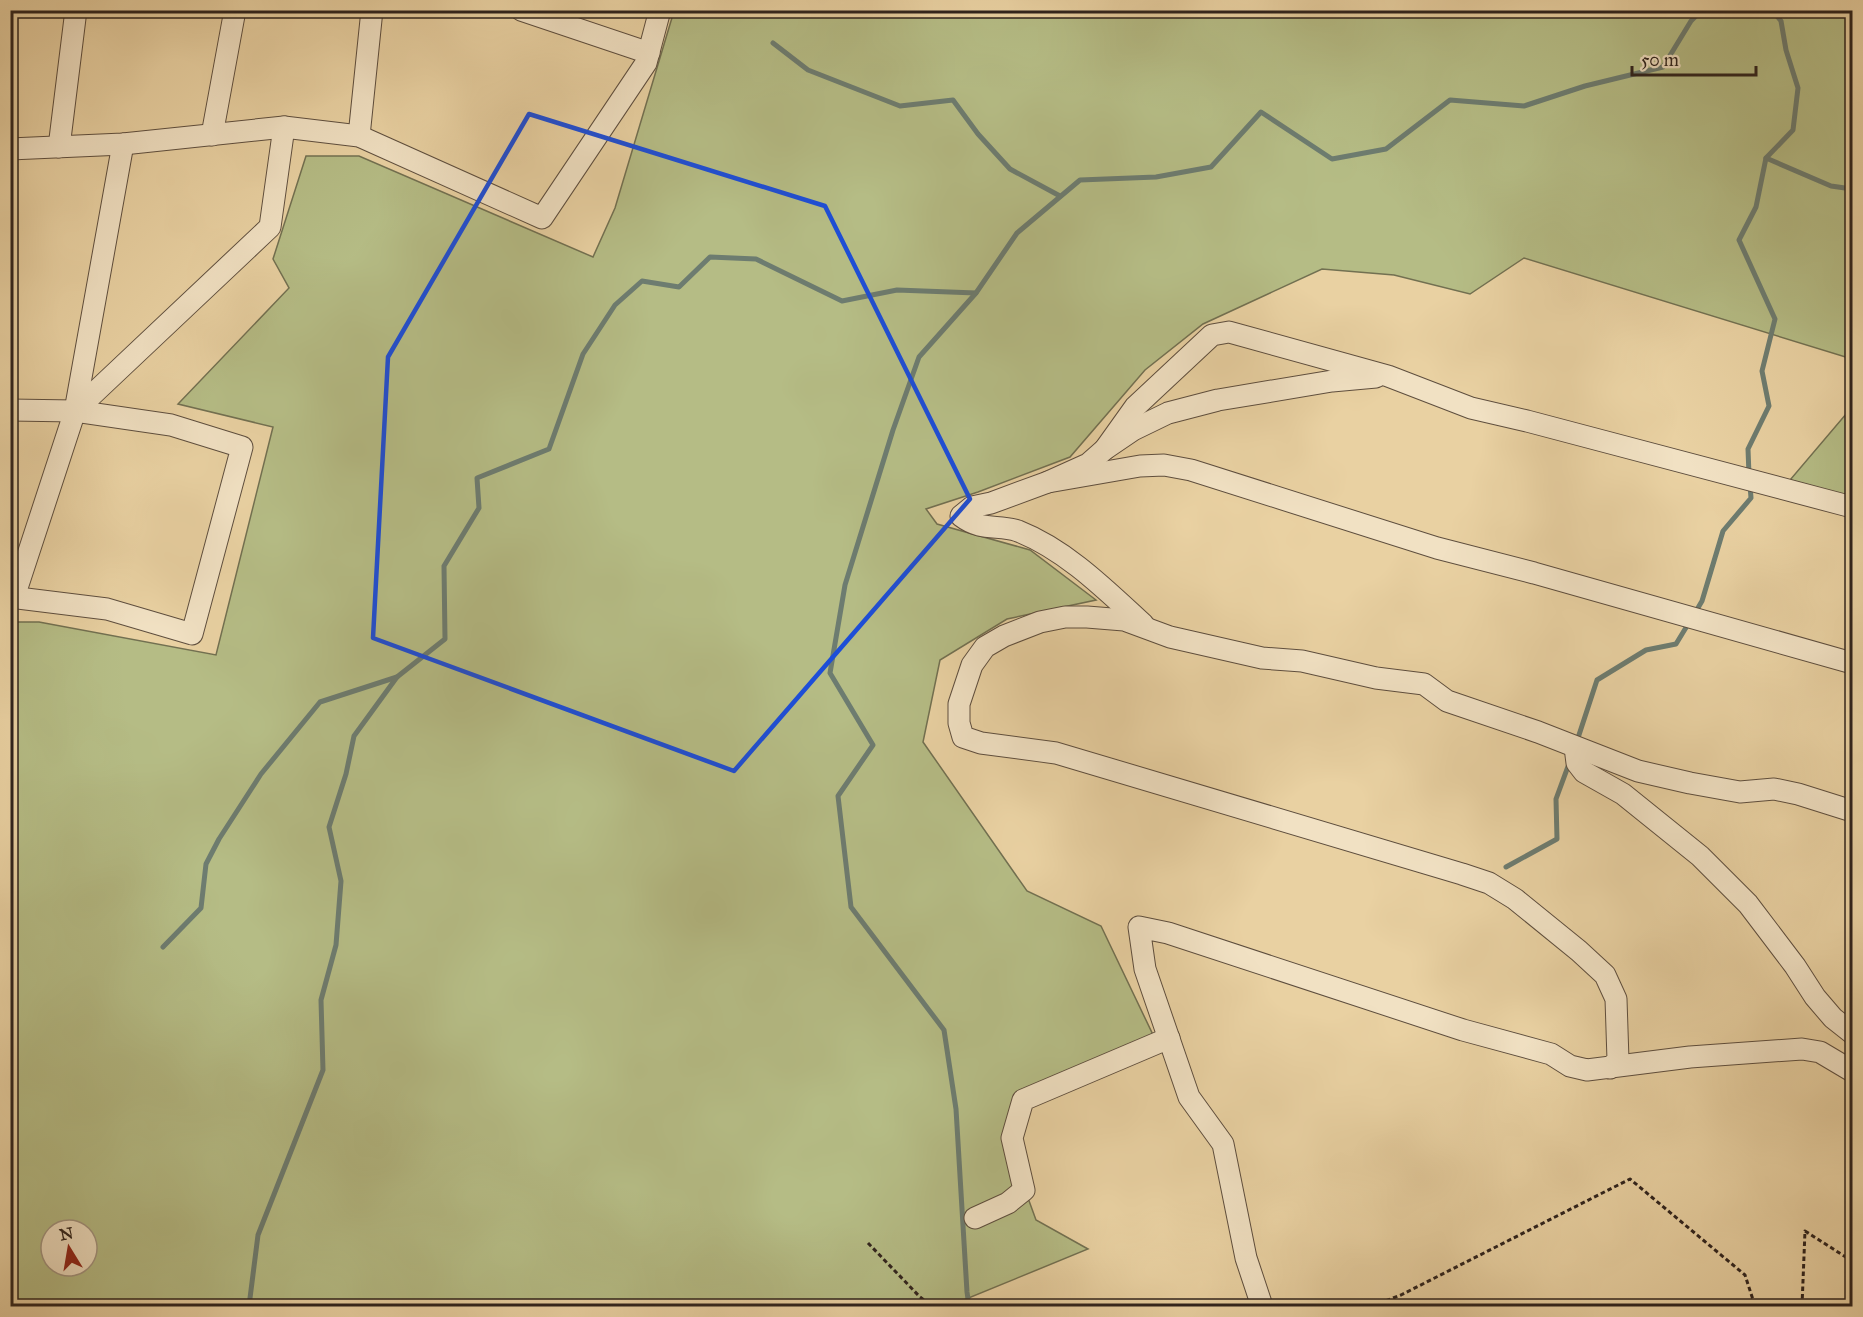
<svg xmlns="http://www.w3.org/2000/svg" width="1863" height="1317" font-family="'IM FELL Great Primer',serif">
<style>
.green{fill:#b5bc85;stroke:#727051;stroke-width:1.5;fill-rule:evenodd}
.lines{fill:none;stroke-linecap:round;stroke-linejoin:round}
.stream{stroke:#6d7c70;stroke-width:5}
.minor-casing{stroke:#5e4e3e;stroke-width:23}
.path{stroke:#2f231d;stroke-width:3;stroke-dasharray:4.5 3;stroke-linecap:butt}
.minor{stroke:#f1e1c3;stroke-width:21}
.marked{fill:none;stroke:#1d4ed8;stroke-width:4.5;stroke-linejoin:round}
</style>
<rect width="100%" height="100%" fill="#e9d1a2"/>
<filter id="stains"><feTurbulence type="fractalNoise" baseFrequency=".00333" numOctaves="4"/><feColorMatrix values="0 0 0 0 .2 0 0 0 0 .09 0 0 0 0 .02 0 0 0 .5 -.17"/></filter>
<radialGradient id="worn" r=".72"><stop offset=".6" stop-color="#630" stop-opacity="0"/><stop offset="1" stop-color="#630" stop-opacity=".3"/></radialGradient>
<g class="green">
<path d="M674,11H1852V359L1524,258L1470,294L1394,275L1322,269L1203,324L1145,370L1070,457L978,492L926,509L937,524L1030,550L1096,600L1007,619L940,660L923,742L1027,891L1101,926L1155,1039L1029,1098L1012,1154L1036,1220L1088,1249L949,1306H11L10,622H39L216,655L273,427L178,404L289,288L273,259L306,156H359L593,257L615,208ZM51,1230H87V1266H51Z"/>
<path d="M1852,407V497L1790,480Z"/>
</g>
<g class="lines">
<g class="stream">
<path d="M773,43L808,70L900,106L953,100L978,134L1010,169L1060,196"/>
<path d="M1766,158L1831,186L1852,189"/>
<path d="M1749,475L1748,449L1769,406L1762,371L1775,319L1739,240L1756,207L1766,158L1793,130L1798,88L1786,50L1781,21L1772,10"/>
<path d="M1695,613L1702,601L1723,531L1751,498L1750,485"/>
<path d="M1577,741L1597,680L1646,650L1676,644L1690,621"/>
<path d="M1506,867L1557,839L1556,799L1570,761"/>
<path d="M163,947L201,908L206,864L219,839L261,774L320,702L397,677"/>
<path d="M249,1306L258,1235L323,1070L321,1000L336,945L341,881L329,827L346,774L354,736L397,677L445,639L444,566L479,508L477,478L549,449L583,354L615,305L642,281L679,287L710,257L756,259L842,301L897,290L976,293"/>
<path d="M969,1306L967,1292L956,1109L944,1030L851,907L838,796L873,745L830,673L845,585L893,430L919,357L976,293L1017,233L1080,180L1156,177L1211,167L1261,112L1332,159L1386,149L1450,100L1524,106L1585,86L1663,67L1691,21L1702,10"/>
</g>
<g class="minor-casing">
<g id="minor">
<path d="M521,10L649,53"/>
<path d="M212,135L235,10"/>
<path d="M359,136L372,10"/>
<path d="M59,147L76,10"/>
<path d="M10,149L123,144L284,127L359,136L542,218L646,63L660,10"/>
<path d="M10,410L75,411L171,425L242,447L192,634L107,609L10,597"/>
<path d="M75,411L270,227L284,127"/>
<path d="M1105,449L1135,407L1212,335L1229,332L1388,376L1471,408L1527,421L1852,507"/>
<path d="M1048,482L1140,466L1164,465L1191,470L1437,548L1534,573L1852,663"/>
<path d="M14,597L75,411L123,144"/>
<path d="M1143,624C1105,589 1066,550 1018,531C998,524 982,532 961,516L972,507L991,503L1048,482L1088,464L1105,449L1133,430L1168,413L1218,400L1332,381L1376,377"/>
<path d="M1575,747L1577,763L1584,772L1623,794L1700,856L1748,904L1795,966L1815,997L1833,1018L1852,1033"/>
<path d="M1610,1068L1618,1060L1616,999L1605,975L1579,951L1515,899L1489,883L1462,874L1056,753L981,743L963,737L959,723V704L972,665L985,647L1004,636L1040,622L1065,617H1087L1124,620L1170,637L1262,658L1302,661L1376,678L1424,684L1447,701L1538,732L1638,771L1690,783L1740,792L1774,789L1798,794L1852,811"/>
<path d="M975,1218L1008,1203L1024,1190L1012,1138L1023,1100L1169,1038"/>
<path d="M1262,1306L1246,1258L1223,1144L1189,1097L1145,969L1139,927L1168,933L1463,1030L1551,1054L1570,1066L1587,1070L1690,1057L1802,1049L1820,1052L1852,1071"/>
</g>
</g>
<g class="path">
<path d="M868,1243L920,1297L932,1306"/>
<path d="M1372,1306L1401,1295L1630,1179L1745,1275L1755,1306"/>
<path d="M1802,1306L1805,1231L1852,1261"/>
</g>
<use href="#minor" class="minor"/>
</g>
<path class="marked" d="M529,114L825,206L970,499L734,771L373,638L388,357Z"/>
<rect width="1863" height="1317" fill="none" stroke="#e9d1a2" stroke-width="36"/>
<rect x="12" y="12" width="1839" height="1293" fill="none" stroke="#2f231d" stroke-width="3"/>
<rect x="18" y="18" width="1827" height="1281" fill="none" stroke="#2f231d" stroke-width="1.5"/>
<g transform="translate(69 1248) rotate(349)"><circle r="28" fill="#f1e1c3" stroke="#a39581" stroke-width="1.5"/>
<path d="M0-4.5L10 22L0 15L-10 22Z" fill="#8f2418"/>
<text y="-9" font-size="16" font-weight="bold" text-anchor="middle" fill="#2f231d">N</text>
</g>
<path d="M1632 66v9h124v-9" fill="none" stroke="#2f231d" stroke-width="3"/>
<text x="1641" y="66" font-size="18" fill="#2f231d" stroke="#f1e1c3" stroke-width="4.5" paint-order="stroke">50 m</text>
<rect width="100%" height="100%" filter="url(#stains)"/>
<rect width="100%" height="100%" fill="url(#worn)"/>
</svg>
